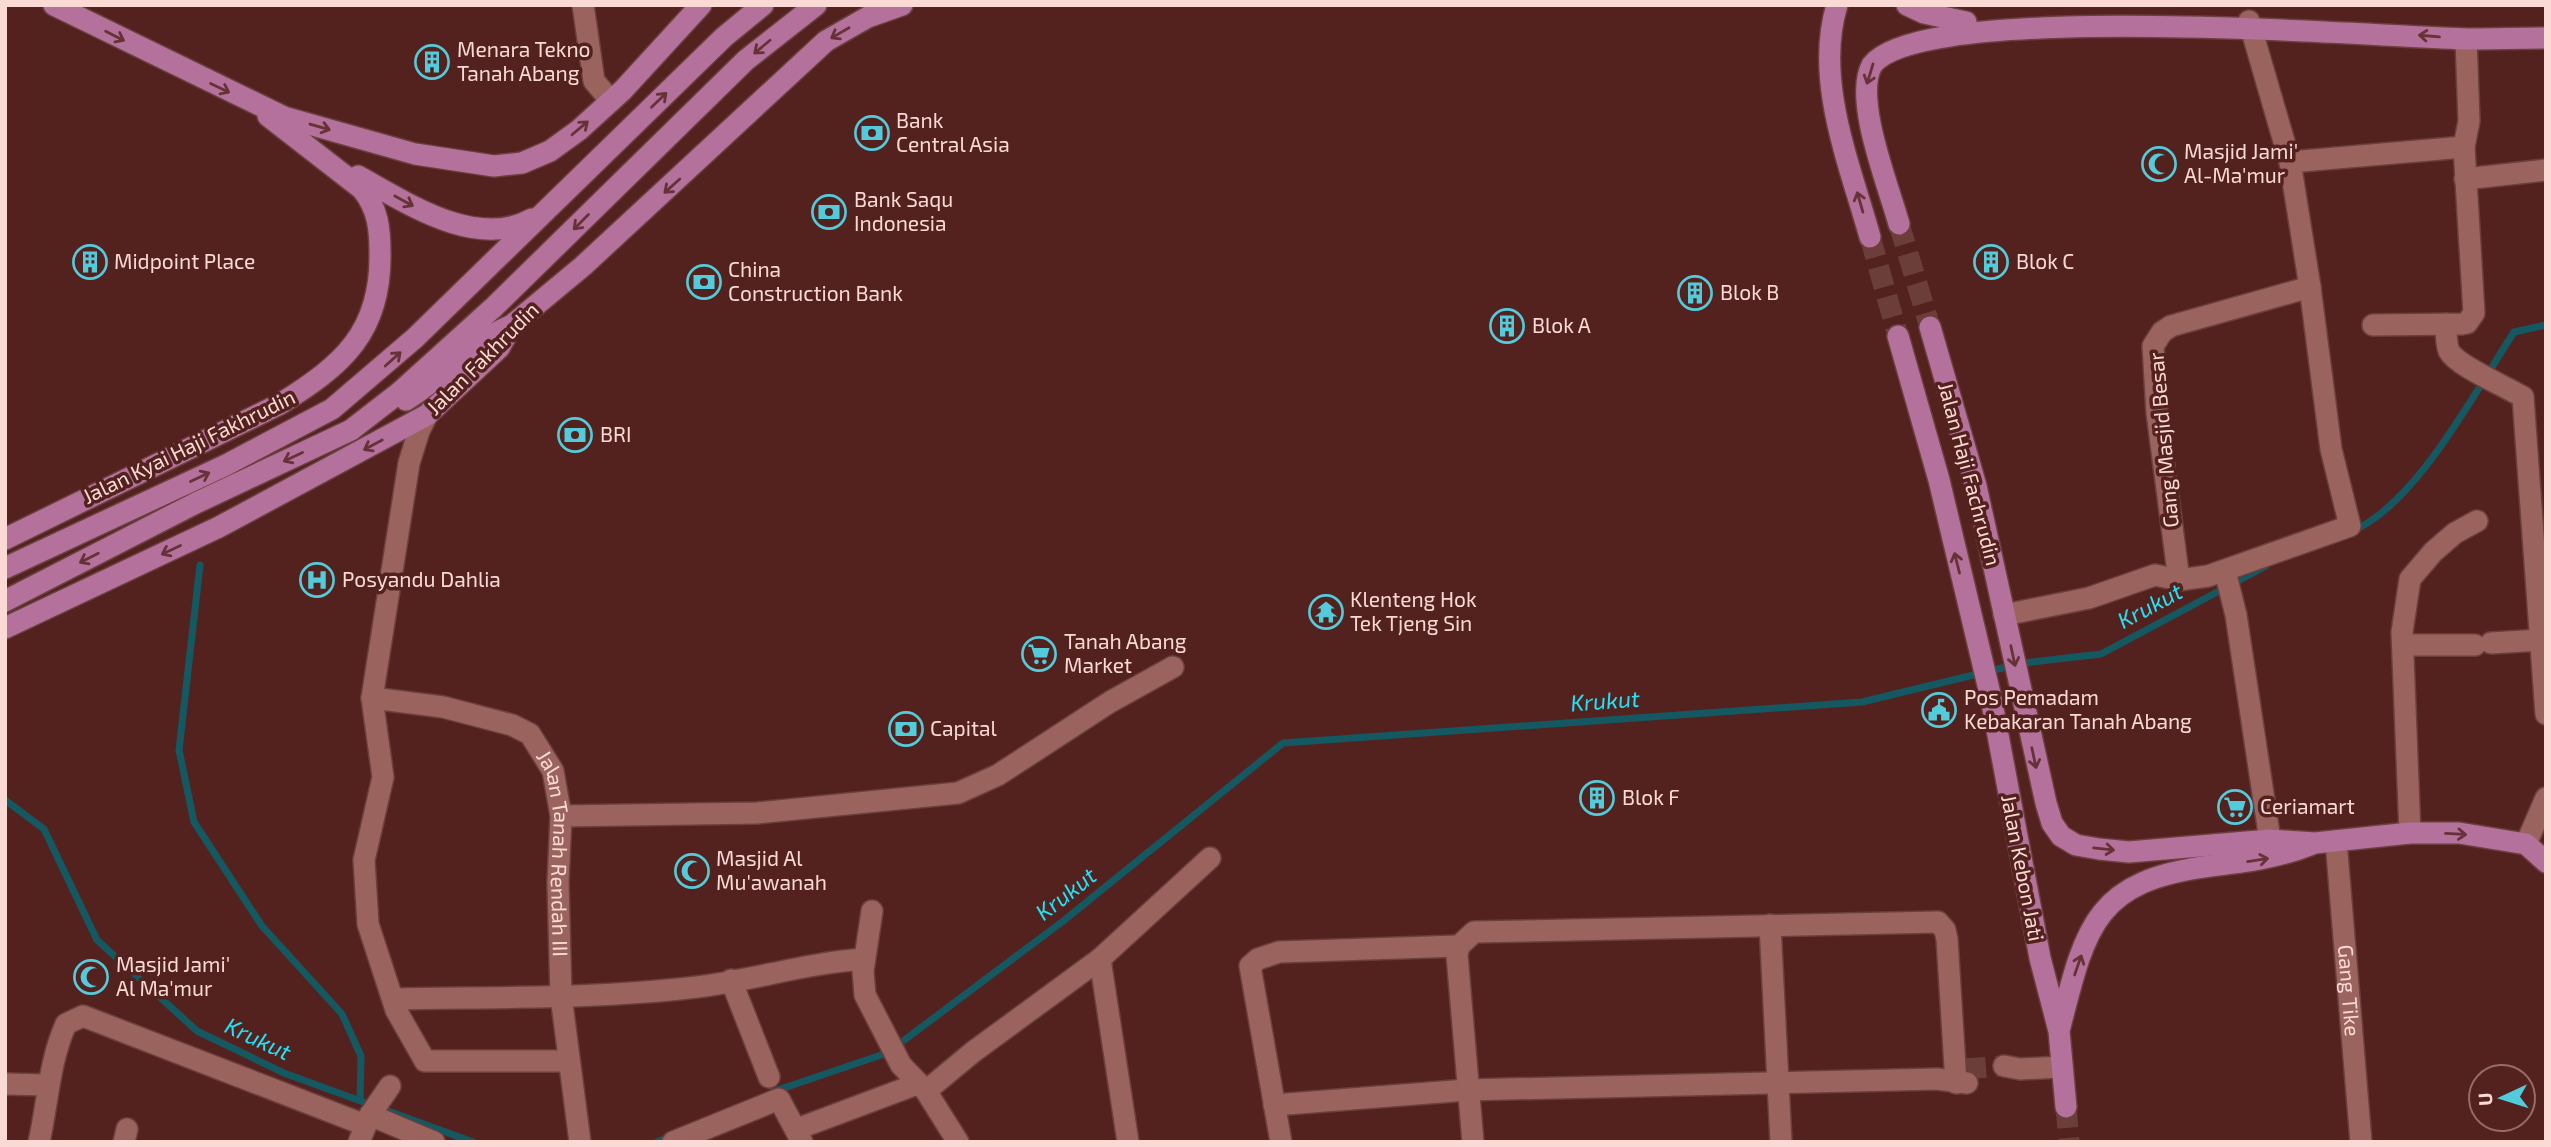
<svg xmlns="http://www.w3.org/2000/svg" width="2551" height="1147" font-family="'Exo 2',sans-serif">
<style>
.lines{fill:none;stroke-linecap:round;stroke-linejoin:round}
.stream{stroke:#145961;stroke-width:7}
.minor-tunnel{stroke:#6c3e3a;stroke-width:21;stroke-dasharray:21 10;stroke-linecap:butt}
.primary-tunnel{stroke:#6c3e3a;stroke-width:21;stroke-dasharray:21 10;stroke-linecap:butt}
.minor-casing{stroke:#6a3f3d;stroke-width:24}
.primary-casing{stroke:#6a3f3d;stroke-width:24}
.minor{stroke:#9b635d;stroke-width:21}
.primary{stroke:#b4719b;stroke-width:21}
.oneway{stroke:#663238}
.labels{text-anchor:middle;stroke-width:7;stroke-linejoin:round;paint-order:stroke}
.poi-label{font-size:21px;fill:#fbdad6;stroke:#53221f;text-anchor:start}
.street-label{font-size:21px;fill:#fbdad6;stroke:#53221f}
.water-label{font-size:23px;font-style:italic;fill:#20e3f7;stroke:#53221f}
</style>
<rect width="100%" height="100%" fill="#53221f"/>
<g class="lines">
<g class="stream">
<path d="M2352,531C2416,505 2476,390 2514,332L2546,325"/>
<path d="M200,565L179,750L194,822L262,926L342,1014L361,1056L360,1100"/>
<path d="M5,800L44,829L97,940L197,1031L284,1073L473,1142"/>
<path d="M772,1092L887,1053L1062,922L1283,743L1862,702L2023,663L2101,654L2266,566"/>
<path d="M657,1142L671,1136"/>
</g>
<path class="minor-tunnel" d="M1965,1069L2004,1066"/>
<g class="primary-tunnel">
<path d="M1899,224L1930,327"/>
<path d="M1870,237L1898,336"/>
<path d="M2066,1107L2069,1142"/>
</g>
<g class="minor-casing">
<g id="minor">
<path d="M583,5L594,81L611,101"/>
<path d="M2290,162L2464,147"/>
<path d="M2465,179L2546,170"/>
<path d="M2446,324C2446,332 2446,344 2449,351C2457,366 2505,386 2523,397L2546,714"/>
<path d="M2373,325L2462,324L2467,323L2474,313L2464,147L2469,121L2466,39"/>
<path d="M427,415L419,431L409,463L372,698L383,777L364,860L368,924L396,1010L425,1061H567"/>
<path d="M2225,571L2236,615L2270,840"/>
<path d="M2179,580L2157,413L2153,346L2162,332L2171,326L2310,287"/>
<path d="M2004,615L2089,598L2155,575L2179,580L2208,576L2350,526L2331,449L2310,287L2290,162L2249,21"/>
<path d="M2491,643L2541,640"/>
<path d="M2403,645H2475"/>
<path id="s1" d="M372,698L443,707L512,725L530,734L553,771L561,816L558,882L561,996L580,1142"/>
<path d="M561,816L757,813L958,793L998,775L1110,702L1173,667"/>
<path d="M2410,833L2402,632L2410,579L2433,552L2455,533L2477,521"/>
<path id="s2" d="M2336,841L2361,1142"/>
<path d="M2526,844L2546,798"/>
<path d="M872,911L863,971L865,995L901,1065L926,1091L958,1142"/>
<path d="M1770,925L1781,1142"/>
<path d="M1100,959L1128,1142"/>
<path d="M731,980L769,1077"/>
<path d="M394,999C494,997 597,999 697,987C753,980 807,963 864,959"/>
<path d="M2004,1066L2020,1069L2062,1067"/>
<path d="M5,1084L48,1085"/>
<path d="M926,1091L973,1052L1100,959L1210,858"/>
<path d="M1274,1105L1467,1090L1937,1079L1967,1083"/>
<path d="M370,1115L390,1086"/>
<path d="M797,1129L917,1084"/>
<path d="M39,1142C48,1102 49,1062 66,1024L83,1016L365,1125"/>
<path d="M124,1142L127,1129"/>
<path d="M359,1142L370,1115L434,1142"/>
<path d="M673,1142L779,1099L802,1142"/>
<path d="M1281,1142L1250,966L1258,959L1279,952L1459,946"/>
<path d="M1473,1142L1457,955L1459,946L1474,932L1938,922L1945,930L1947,939L1956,1083"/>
</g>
</g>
<g class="primary-casing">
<g id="primary">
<path d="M54,5L284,117L415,154L494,166L522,163L550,151L579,130L623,90L701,5"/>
<path d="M1837,5C1814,80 1850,165 1870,237"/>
<path d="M1907,5L1924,13L1966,22"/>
<path d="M358,176C407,203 476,250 532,219"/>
<path d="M1899,224C1889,187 1853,99 1872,65C1921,0 2368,36 2467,39C2493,39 2519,38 2546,38"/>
<path d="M1930,327L1976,486L2046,803L2052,823L2061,836L2076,845L2099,849L2129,852L2270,840L2315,843L2410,833H2459L2526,844L2546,862"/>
<path d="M1898,336L1939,480L1991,698L2040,958L2059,1031L2066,1107"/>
<path d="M406,400C442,378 472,342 510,326"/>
<path d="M5,539L280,404C343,365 381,332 380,254C380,228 378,209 362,189L268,116"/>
<path d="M5,568L226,465L332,409L415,338L724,37L763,5"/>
<path d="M5,601L196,503L351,430L400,392L494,307L746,60L816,5"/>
<path d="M5,628L219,527L427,415L499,348L512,325L583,266L826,41L868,17L902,5"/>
<path d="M2060,1027C2086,924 2096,881 2210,866C2244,862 2277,858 2310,845"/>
</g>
</g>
<use href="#minor" class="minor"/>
<use href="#primary" class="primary"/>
</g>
<defs><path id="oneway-shaft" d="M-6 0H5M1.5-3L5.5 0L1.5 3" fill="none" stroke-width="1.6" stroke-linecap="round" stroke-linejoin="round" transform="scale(1.75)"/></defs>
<g class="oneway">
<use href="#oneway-shaft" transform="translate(840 33) rotate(150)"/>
<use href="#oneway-shaft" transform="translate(115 36) rotate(27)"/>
<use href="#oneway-shaft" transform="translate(2429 36) rotate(-175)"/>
<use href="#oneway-shaft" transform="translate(762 47) rotate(140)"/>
<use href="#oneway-shaft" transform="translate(1870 74) rotate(107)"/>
<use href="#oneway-shaft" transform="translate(220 88) rotate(26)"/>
<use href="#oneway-shaft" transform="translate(659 100) rotate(-44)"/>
<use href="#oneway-shaft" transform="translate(320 127) rotate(16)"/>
<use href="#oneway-shaft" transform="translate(580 128) rotate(-40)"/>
<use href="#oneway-shaft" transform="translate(672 186) rotate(138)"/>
<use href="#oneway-shaft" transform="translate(404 201) rotate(29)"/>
<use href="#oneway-shaft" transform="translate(1860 202) rotate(-106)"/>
<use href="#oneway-shaft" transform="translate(581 222) rotate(135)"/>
<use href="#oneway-shaft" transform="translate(393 359) rotate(-42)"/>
<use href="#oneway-shaft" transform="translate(373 445) rotate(152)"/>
<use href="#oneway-shaft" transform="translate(293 457) rotate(155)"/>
<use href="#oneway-shaft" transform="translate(200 477) rotate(-25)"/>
<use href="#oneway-shaft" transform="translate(171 550) rotate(155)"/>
<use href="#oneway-shaft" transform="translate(89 558) rotate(153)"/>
<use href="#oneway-shaft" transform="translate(1957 563) rotate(-104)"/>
<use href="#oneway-shaft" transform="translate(2013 656) rotate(78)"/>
<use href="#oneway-shaft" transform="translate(2034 758) rotate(78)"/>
<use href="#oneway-shaft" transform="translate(2456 834) rotate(3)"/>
<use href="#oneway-shaft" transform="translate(2104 849) rotate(6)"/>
<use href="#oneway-shaft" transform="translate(2258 860) rotate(-9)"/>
<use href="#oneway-shaft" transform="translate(2078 965) rotate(-71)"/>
</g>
<defs>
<g id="building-ring" transform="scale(1.75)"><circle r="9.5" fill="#53221f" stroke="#53cbda" stroke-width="1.5"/><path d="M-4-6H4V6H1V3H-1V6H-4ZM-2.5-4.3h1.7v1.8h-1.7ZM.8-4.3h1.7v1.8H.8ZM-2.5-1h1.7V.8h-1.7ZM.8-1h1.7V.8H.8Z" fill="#53cbda"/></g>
<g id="bank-ring" transform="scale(1.75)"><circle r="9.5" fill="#53221f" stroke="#53cbda" stroke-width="1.5"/><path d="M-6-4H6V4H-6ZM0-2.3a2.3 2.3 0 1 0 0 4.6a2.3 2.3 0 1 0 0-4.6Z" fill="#53cbda"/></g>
<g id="mosque-ring" transform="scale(1.75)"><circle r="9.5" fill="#53221f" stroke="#53cbda" stroke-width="1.5"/><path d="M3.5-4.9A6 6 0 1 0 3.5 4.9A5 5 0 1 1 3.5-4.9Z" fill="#53cbda"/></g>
<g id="hospital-ring" transform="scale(1.75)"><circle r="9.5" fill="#53221f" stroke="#53cbda" stroke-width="1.5"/><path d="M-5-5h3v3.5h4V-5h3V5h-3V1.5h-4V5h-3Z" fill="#53cbda"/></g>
<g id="temple-ring" transform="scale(1.75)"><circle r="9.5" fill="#53221f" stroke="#53cbda" stroke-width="1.5"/><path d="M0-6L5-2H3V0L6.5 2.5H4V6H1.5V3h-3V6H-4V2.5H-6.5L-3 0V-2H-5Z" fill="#53cbda"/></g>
<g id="supermarket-ring" transform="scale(1.75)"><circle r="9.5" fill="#53221f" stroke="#53cbda" stroke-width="1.5"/><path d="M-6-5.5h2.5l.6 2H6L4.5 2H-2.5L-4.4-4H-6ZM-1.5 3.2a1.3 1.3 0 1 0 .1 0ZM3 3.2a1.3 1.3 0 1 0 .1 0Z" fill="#53cbda"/></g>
<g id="civic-ring" transform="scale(1.75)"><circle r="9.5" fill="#53221f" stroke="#53cbda" stroke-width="1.5"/><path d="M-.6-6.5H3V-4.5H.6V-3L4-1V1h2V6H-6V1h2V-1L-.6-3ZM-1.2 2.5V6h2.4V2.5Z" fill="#53cbda"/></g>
</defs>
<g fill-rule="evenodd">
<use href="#building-ring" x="432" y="62"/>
<use href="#bank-ring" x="872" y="133"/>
<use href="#mosque-ring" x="2159" y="164"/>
<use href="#bank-ring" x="829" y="212"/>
<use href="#building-ring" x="90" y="262"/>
<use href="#building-ring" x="1991" y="262"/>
<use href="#bank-ring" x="704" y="282"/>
<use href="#building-ring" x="1695" y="293"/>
<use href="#building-ring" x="1507" y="326"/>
<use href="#bank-ring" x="575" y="435"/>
<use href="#hospital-ring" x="317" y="580"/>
<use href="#temple-ring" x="1326" y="612"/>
<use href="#supermarket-ring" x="1039" y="654"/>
<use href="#civic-ring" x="1939" y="710"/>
<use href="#bank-ring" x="906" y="729"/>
<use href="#building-ring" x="1597" y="798"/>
<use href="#supermarket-ring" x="2235" y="807"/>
<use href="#mosque-ring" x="692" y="871"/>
<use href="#mosque-ring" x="91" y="977"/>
</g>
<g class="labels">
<g class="poi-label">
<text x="457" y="57">Menara Tekno<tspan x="457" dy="24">Tanah Abang</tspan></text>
<text x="896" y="128">Bank<tspan x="896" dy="24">Central Asia</tspan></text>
<text x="2184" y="159">Masjid Jami'<tspan x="2184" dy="24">Al-Ma'mur</tspan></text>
<text x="854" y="207">Bank Saqu<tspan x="854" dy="24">Indonesia</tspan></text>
<text x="114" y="269">Midpoint Place</text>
<text x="2016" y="269">Blok C</text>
<text x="728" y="277">China<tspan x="728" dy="24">Construction Bank</tspan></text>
<text x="1720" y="300">Blok B</text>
<text x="1532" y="333">Blok A</text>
<text x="600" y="442">BRI</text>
<text x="342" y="587">Posyandu Dahlia</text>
<text x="1350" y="607">Klenteng Hok<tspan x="1350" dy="24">Tek Tjeng Sin</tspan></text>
<text x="1064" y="649">Tanah Abang<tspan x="1064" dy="24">Market</tspan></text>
<text x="1964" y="705">Pos Pemadam<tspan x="1964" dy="24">Kebakaran Tanah Abang</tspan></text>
<text x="930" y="736">Capital</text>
<text x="1622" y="805">Blok F</text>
<text x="2260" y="814">Ceriamart</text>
<text x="716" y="866">Masjid Al<tspan x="716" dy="24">Mu'awanah</tspan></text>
<text x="116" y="972">Masjid Jami'<tspan x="116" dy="24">Al Ma'mur</tspan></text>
</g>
<g class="street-label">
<text transform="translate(483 359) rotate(-45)" y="7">Jalan Fakhrudin</text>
<text transform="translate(2164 440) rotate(-95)" y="7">Gang Masjid Besar</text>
<text transform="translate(189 447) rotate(-26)" y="7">Jalan Kyai Haji Fakhrudin</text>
<text transform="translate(1969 474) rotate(75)" y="7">Jalan Haji Fachrudin</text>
<text dy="7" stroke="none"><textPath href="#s1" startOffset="289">Jalan Tanah Rendah III</textPath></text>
<text transform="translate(2022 868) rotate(79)" y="7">Jalan Kebon Jati</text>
<text dy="7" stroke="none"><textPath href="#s2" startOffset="150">Gang Tike</textPath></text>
</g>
<g class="water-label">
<text transform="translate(2150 606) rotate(-28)" y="8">Krukut</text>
<text transform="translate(1605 701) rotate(-4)" y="8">Krukut</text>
<text transform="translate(1066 894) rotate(-38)" y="8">Krukut</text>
<text transform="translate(258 1039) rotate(25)" y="8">Krukut</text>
</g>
</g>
<rect width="2551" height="1147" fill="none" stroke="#fbdad6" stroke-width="14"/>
<g transform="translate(2502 1098) rotate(266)"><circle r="33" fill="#53221f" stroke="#966c68" stroke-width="2"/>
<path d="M0-5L12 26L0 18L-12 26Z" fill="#53cbda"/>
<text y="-10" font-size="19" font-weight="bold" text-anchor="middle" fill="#fbdad6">U</text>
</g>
</svg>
